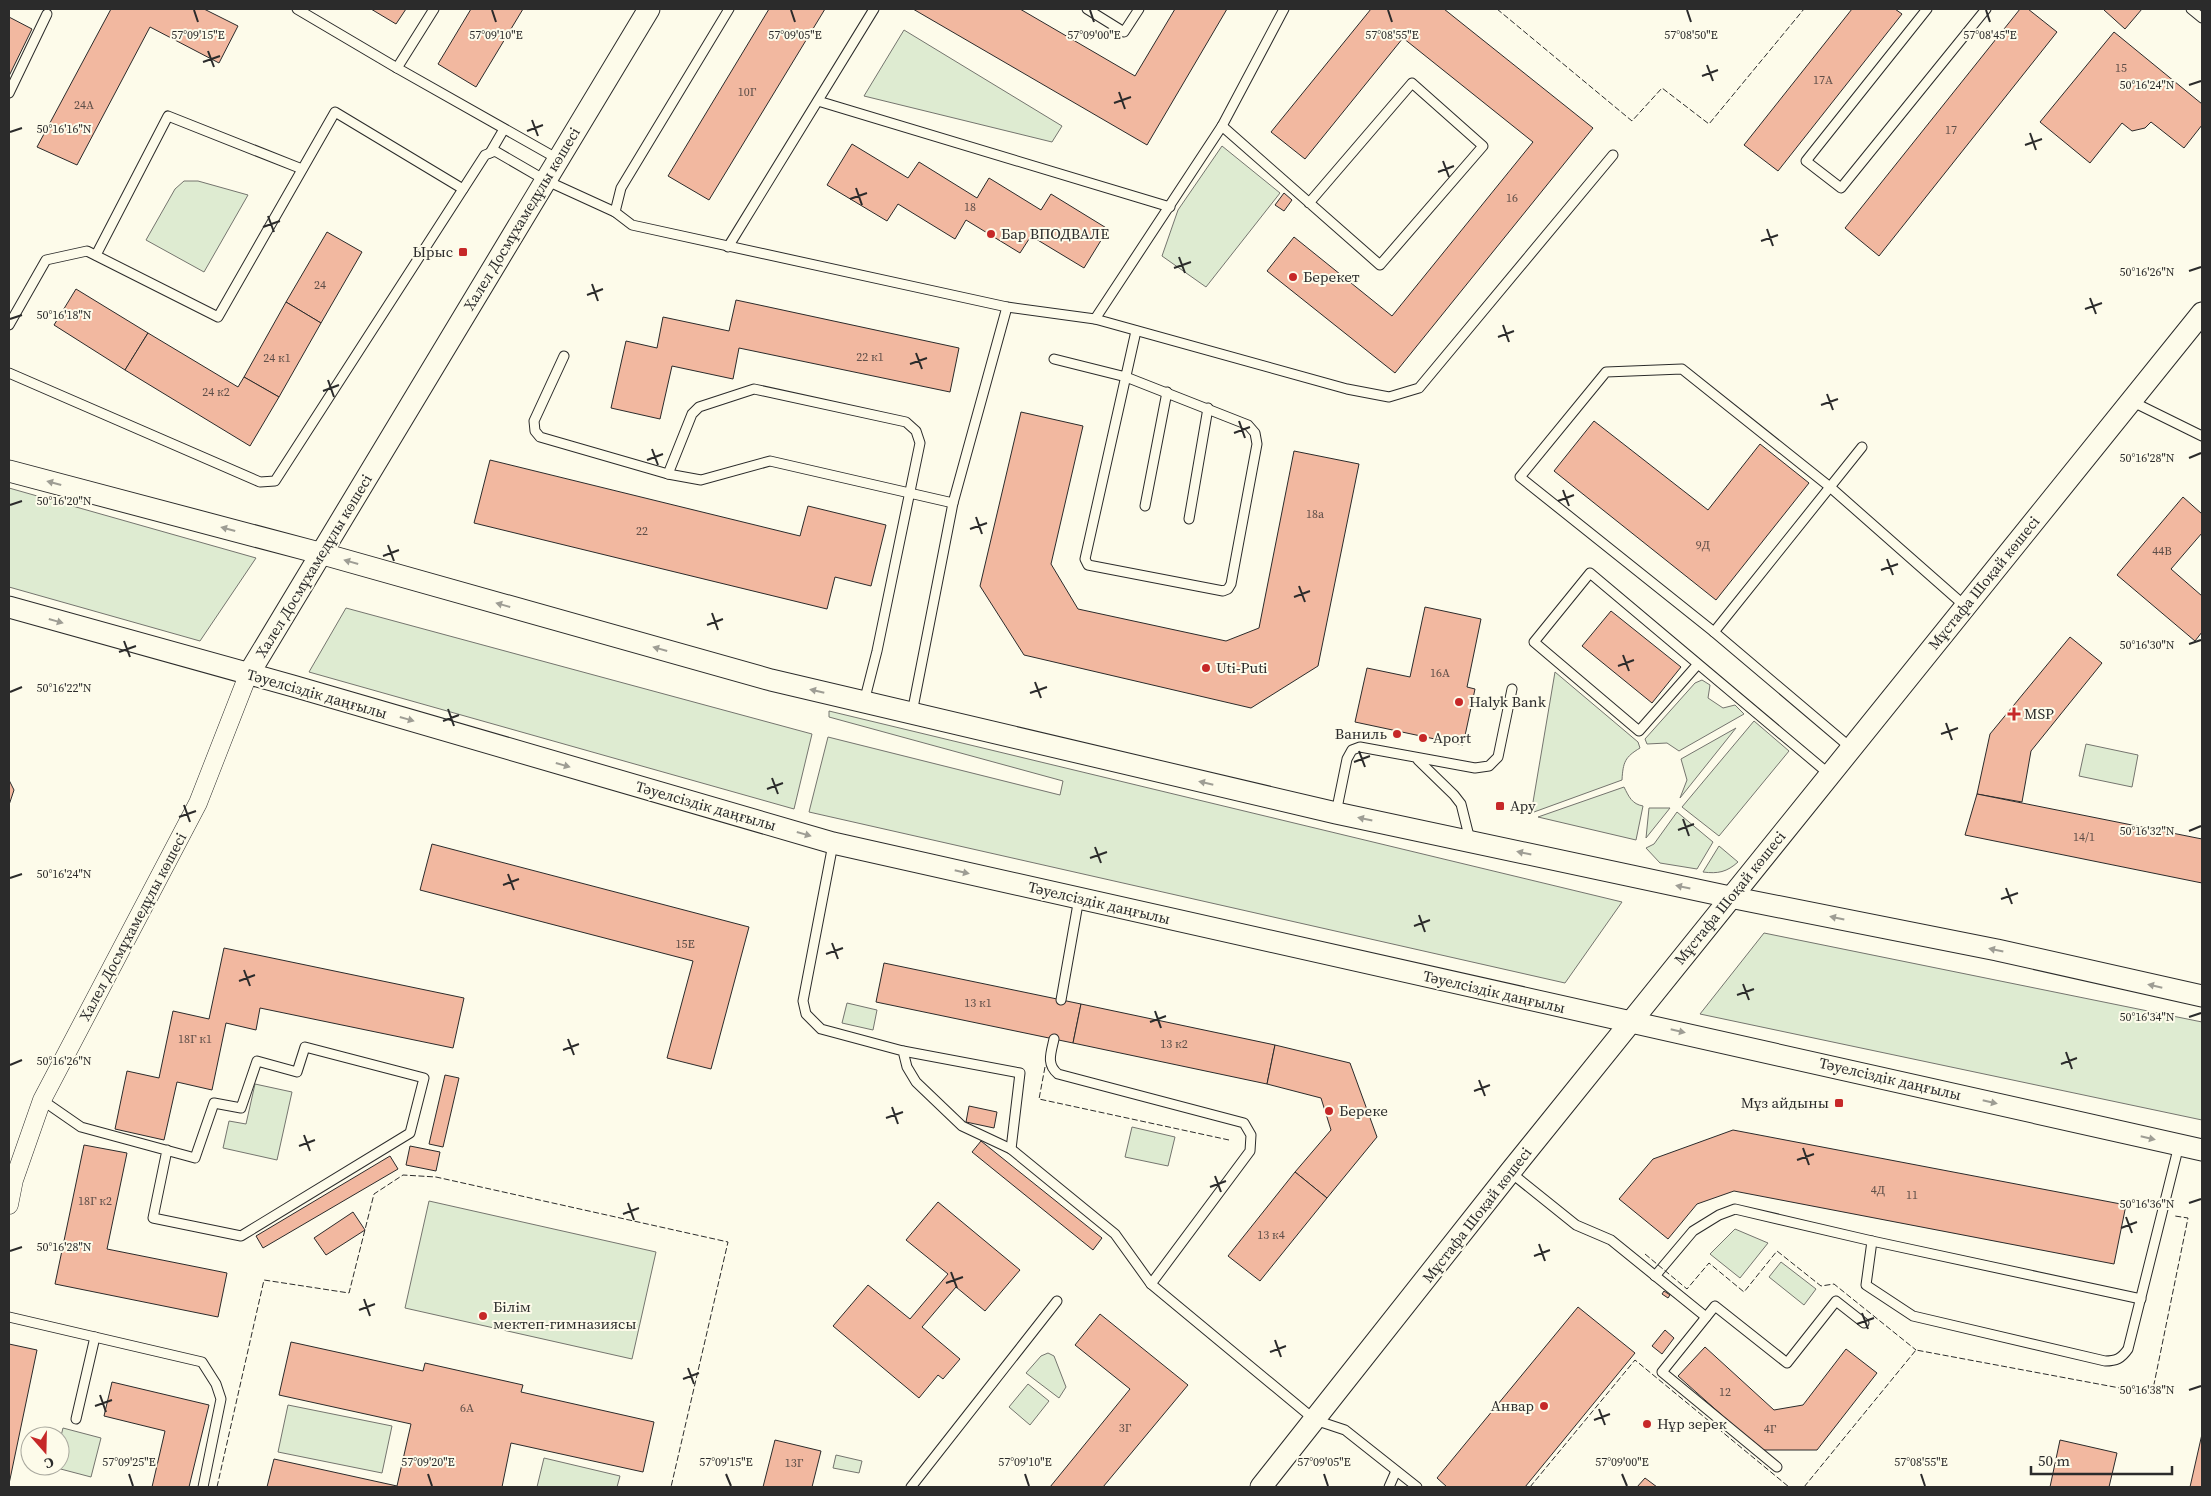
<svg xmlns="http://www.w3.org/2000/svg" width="2211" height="1496" font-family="'Source Serif 4',serif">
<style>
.green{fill:#deebd1;stroke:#74746e}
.building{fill:#f2b8a0;stroke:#2b2b2b}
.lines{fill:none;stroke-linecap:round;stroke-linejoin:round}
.service-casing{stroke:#2b2b2b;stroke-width:11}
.minor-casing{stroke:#2b2b2b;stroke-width:19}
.tertiary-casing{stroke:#2b2b2b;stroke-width:23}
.service{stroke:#fdfbea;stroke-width:9}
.minor{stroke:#fdfbea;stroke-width:18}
.tertiary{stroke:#fdfbea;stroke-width:21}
.fence{stroke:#2b2b2b;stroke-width:1;stroke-dasharray:6 2.5;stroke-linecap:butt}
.oneway{fill:#9e9d94}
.ticks{fill:none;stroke:#2b2b2b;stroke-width:2}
.poi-dot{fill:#c62828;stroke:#fdfbea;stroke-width:2}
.labels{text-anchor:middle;stroke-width:4;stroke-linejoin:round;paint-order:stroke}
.number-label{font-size:12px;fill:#5d4e48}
.street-label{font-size:15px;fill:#2b2b2b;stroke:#fdfbea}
.poi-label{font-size:15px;fill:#2b2b2b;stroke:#fdfbea;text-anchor:start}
.ticks-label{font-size:12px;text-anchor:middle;fill:#2b2b2b;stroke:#fdfbea;stroke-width:4;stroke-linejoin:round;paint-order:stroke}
</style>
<rect width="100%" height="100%" fill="#fdfbea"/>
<g class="green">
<path d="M904,30L1062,126L1052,142L864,96Z"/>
<path d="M1222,146L1280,193L1206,287L1162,256L1178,210Z"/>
<path d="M184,181H198L248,195L204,272L146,240L175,189Z"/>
<path d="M9,488L256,558L200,641L9,587Z"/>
<path d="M346,608L812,734L794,809L309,672Z"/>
<path d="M1555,672L1638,742L1640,748C1625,757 1623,762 1622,780L1534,812L1532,808Z"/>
<path d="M1702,680L1710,685L1708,698L1723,708L1735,705L1744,714L1679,751L1667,743L1647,744L1645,739L1695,683Z"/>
<path d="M829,711L1622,902L1565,983L809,812L828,737L1060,795L1063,781L829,717Z"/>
<path d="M1754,721L1789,751L1719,836L1682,807Z"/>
<path d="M1736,728L1680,798L1687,780L1681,759Z"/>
<path d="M2086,744L2138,755L2132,787L2079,776Z"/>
<path d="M1624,787C1629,797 1632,804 1643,806L1636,840L1538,817Z"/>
<path d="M1649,808H1670L1646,838Z"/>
<path d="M1677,812L1713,842L1697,869L1660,863L1646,848L1654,844Z"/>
<path d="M1719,846L1738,862C1727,872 1718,874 1703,872Z"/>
<path d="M1764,933L2202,1022V1120L1700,1014Z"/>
<path d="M847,1003L877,1010L873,1030L842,1023Z"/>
<path d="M255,1084L292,1092L277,1160L223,1148L229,1121L246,1124Z"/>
<path d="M1132,1127L1175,1137L1168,1166L1125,1157Z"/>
<path d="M429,1201L656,1252L632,1359L405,1308Z"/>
<path d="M1735,1229L1768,1243L1740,1278L1710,1254Z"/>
<path d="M1781,1262L1816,1289L1804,1305L1769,1277Z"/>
<path d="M1048,1353L1054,1356L1066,1387L1059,1398L1026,1373L1041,1356Z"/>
<path d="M1028,1384L1049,1401L1030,1425L1009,1407Z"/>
<path d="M288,1405L392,1426L382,1473L278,1452Z"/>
<path d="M63,1428L101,1438L91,1477L53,1467L60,1466V1440Z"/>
<path d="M836,1455L862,1461L859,1473L833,1468Z"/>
<path d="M544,1458L620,1476L617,1487H537Z"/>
</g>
<g class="building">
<path d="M111,9H204L238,26L219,63L150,27L77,165L37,147Z"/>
<path d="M371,9H406L396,24Z"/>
<path d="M471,9H523L476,87L438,64Z"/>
<path d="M769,9H825L709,200L668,176Z"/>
<path d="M913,9H1020L1135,76L1175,9H1227L1147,145Z"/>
<path d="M1371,9H1444L1593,128L1395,373L1267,271L1294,237L1392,316L1533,142L1403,38L1305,159L1271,132Z"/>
<path d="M1852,9H1895L1902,14L1778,171L1744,145Z"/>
<path d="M2020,9H2028L2057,32L1879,256L1845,228Z"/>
<path d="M2105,9H2142L2125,29L2104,10Z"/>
<path d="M9,17L32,29L9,76Z"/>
<path d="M2114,32L2202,104V125L2184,148L2151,122L2145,128L2132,131L2122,123L2090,163L2040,122Z"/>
<path d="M852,144L908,178L919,162L977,198L989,178L1041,210L1051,194L1108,229L1084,268L1031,236L1020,253L966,220L955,239L898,204L887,221L827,185Z"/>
<path d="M1284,193L1292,200L1284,211L1275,205Z"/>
<path d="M327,232L362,252L321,323L286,302Z"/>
<path d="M76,289L148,333L125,370L54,325Z"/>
<path d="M736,300L959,348L950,392L739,348L733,379L672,366L660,419L611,408L626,341L657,348L663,317L729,331Z"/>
<path d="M286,302L321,323L279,397L244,377Z"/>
<path d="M148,333L238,387L244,377L279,397L250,446L125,370Z"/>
<path d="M1021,412L1083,426L1051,564L1078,609L1226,641L1259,628L1294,451L1359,464L1318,666L1251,708L1024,655L980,586Z"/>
<path d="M1594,421L1708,510L1760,444L1809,483L1716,600L1554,471Z"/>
<path d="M490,460L800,536L808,506L886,525L871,586L835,577L827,609L474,523Z"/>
<path d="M2183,497L2202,514V533L2171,569L2202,596V632L2195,641L2117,575Z"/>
<path d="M1425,607L1481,619L1467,687L1475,689L1463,745L1355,722L1367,668L1410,677Z"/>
<path d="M1611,611L1681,667L1652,703L1582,646Z"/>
<path d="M2070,637L2102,663L2031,751L2022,802L1977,794L1990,734Z"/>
<path d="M9,780L14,790L9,805Z"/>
<path d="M1977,794L2202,839V883L1965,835Z"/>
<path d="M432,844L749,927L711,1069L667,1058L693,961L420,890Z"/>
<path d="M224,948L464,998L453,1048L260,1008L256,1030L226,1023L212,1090L177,1082L164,1140L115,1129L127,1071L159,1078L173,1011L209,1019Z"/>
<path d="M884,963L1081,1004L1073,1043L876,1002Z"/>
<path d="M1081,1004L1275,1045L1267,1084L1073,1043Z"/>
<path d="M1275,1045L1350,1063L1377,1137L1327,1198L1295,1172L1331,1130L1321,1098L1267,1084Z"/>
<path d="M445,1075L459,1078L443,1147L429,1144Z"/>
<path d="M969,1106L997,1112L994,1128L966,1122Z"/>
<path d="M1733,1130L2126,1205L2114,1264L1734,1191L1697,1204L1668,1239L1619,1199L1653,1159Z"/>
<path d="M981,1141L1102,1238L1093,1250L972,1152Z"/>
<path d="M84,1145L127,1153L107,1249L227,1273L218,1317L55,1284Z"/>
<path d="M410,1146L440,1152L436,1171L406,1165Z"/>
<path d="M390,1156L398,1169L263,1248L256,1236Z"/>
<path d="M1295,1172L1327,1198L1260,1281L1228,1256Z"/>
<path d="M938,1202L1020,1270L985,1311L956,1287L922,1327L960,1359L943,1379L938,1375L919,1398L833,1326L868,1285L910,1319L948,1274L906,1240Z"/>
<path d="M353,1212L365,1230L326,1255L314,1238Z"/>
<path d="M1664,1291L1670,1295L1668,1298L1662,1294Z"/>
<path d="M1578,1307L1635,1353L1525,1487H1447L1437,1478Z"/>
<path d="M1100,1314L1188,1385L1103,1487H1050L1130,1389L1075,1345Z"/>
<path d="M1665,1330L1674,1338L1662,1354L1652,1346Z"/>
<path d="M291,1342L423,1371L425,1363L523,1385L521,1392L654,1422L643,1472L511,1443L502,1487H267L274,1459L397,1486L411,1424L279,1395Z"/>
<path d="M9,1344L37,1350L9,1484Z"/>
<path d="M1705,1347L1774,1410L1803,1405L1846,1349L1877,1373L1817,1450H1761L1678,1376Z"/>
<path d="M112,1382L209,1405L189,1487H152L165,1431L104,1416Z"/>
<path d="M2202,1434V1487H2190Z"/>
<path d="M775,1440L821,1451L812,1487H763Z"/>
<path d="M2060,1440L2117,1453L2109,1487H2050Z"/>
<path d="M1645,1478L1657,1487H1637Z"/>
</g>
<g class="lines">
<g class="service-casing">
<g id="service">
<path d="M297,9L397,68"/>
<path d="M434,9L397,68L558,159"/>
<path d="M729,9L621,188L615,212L632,225L1007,307L1095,319L1347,389L1389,397L1419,388L1613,155"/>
<path d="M1087,9L1124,32L1139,9"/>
<path d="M1927,9L1806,161L1841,188L1986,9"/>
<path d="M2191,9L2202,18"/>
<path d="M9,93L47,14"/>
<path d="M818,101L1170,207"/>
<path d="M1222,126L1380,265L1483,146L1412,83L1309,203"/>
<path d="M490,153L504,129"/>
<path d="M728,247L874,9"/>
<path d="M96,255L168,116L302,169"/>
<path d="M1095,319L1222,126L1284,9"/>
<path d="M9,325L46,260L87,251L218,317L335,112L463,189"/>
<path d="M564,356L534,421L535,431L540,437L668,474L701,480L770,461L953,503"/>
<path d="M1054,359L1126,377L1248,425L1255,433L1257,444L1231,584L1228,589L1223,591L1088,565L1085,559L1136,331"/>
<path d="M9,373L260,482L275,481L485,155L495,151L545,180L615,212"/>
<path d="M2131,401L2202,436"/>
<path d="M668,474L692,414L699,407L754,389L906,422L916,431L920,443L877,651L864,702"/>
<path d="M1145,506L1167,392"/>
<path d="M1189,519L1208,408"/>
<path d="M1714,632L1862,447"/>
<path d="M1698,664L1639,731L1534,642L1590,573L1829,774"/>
<path d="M912,713L953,503L1007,307"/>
<path d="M1851,748L1714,632L1520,477L1606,372L1682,369L1830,487L1965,606"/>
<path d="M1418,760L1454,795L1461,804L1470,840"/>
<path d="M1336,813L1347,759L1352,750L1360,747L1475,768L1489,766L1498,757L1512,689"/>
<path d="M833,844L803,1001L806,1014L821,1029L903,1051L907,1067L916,1082L962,1126L1011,1149L1115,1234L1151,1284"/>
<path d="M1061,1000L1079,898"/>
<path d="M1054,1039C1051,1053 1046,1064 1058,1074L1244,1123L1251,1135L1250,1151L1151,1284L1315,1420L1345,1430L1417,1487"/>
<path d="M903,1051L1020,1073L1011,1149"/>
<path d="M42,1100L81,1127L195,1158L214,1103L241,1108L257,1061L297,1072L305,1047L424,1078L410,1133L241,1236L153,1218L167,1150"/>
<path d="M1510,1172L1576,1225L1611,1240L1706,1317"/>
<path d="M1872,1241L1866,1285L1913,1316L2105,1361C2116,1361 2121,1359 2128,1349L2179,1145"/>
<path d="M1655,1276L1693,1231L1719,1215L1735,1209L1872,1241L2141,1299"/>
<path d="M9,1317L202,1362L216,1384L221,1399L203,1487"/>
<path d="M76,1419L95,1337"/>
<path d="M1777,1467L1662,1372L1715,1306L1787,1363L1836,1301L1864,1323"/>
<path d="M911,1487L1057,1301"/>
<path d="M1389,1487L1396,1471"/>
</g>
</g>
<g class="minor-casing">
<path id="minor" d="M9,1205L14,1180L42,1100L198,803L248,675"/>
</g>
<g class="tertiary-casing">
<g id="tertiary">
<path d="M9,471L323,554L771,680L1336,813L1730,897L1997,950L2202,996"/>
<path d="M9,607L293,686L833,843L2202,1150"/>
<path d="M248,675L649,9"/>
<path d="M1261,1487L1510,1172L2202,313"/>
</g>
</g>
<use href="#service" class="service"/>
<use href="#minor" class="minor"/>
<use href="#tertiary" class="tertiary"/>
<g class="fence">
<path d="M1497,9L1632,121L1662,88L1709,124L1804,9"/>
<path d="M1045,1067L1039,1099L1229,1140"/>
<path d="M1645,1254L1687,1289L1709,1263L1744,1292L1777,1251L1821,1286L1834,1284L1916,1350"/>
<path d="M217,1487L264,1280L349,1293L374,1194L403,1175L436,1177L728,1242L671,1487"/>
<path d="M1530,1487L1635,1360L1789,1487"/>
<path d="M1804,1487L1916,1350L2152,1394L2188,1218L2175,1216"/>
</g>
</g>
<defs><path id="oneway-solid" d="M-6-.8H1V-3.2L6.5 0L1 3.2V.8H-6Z" transform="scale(1.25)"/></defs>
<g class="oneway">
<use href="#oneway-solid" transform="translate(54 483) rotate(-165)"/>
<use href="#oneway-solid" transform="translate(228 529) rotate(-165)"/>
<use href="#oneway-solid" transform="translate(351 562) rotate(-164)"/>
<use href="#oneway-solid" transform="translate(503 605) rotate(-164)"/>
<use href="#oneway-solid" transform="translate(56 621) rotate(16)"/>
<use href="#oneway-solid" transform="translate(660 649) rotate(-164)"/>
<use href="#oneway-solid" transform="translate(817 691) rotate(-167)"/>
<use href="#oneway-solid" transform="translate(407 719) rotate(16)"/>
<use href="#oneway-solid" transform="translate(563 765) rotate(16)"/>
<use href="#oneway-solid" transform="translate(1206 783) rotate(-167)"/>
<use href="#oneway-solid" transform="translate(1365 819) rotate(-168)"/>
<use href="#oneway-solid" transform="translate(804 834) rotate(16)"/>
<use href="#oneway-solid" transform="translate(1524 853) rotate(-168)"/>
<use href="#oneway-solid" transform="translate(962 872) rotate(13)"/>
<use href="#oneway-solid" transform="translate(1683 887) rotate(-168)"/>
<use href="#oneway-solid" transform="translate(1837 918) rotate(-168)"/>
<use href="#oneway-solid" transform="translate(1996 950) rotate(-168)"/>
<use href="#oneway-solid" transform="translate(2155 986) rotate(-167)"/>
<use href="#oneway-solid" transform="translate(1678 1031) rotate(13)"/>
<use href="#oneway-solid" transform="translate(1990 1102) rotate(13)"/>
<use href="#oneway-solid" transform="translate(2148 1138) rotate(13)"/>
</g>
<path class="ticks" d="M194,10L198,22M492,10L496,22M791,10L795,22M1090,10L1094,22M1388,10L1392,22M1687,10L1691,22M1986,10L1990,22M208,51L214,67M203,62L220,56M1707,65L1713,81M1702,76L1718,70M2189,85L2201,81M1119,92L1125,109M1114,103L1131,97M532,120L538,136M527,131L543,125M10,132L22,128M2030,133L2036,150M2025,145L2042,139M1443,161L1449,177M1438,172L1454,166M856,188L862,205M850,199L867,193M268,216L274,232M263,227L280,221M1767,229L1773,246M1761,241L1778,235M1179,257L1185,273M1174,268L1191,262M2189,271L2201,267M592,284L598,301M587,295L603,289M2090,298L2096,314M2085,309L2102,303M10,319L22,315M1503,325L1509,342M1498,337L1514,331M916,353L922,369M910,364L927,358M328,380L334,397M323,391L339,385M1827,394L1833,410M1821,405L1838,399M1239,421L1245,438M1234,433L1250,427M652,449L658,465M2189,458L2201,453M647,460L663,454M1563,490L1569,506M1558,501L1574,495M10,505L22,501M976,517L982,534M970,529L987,523M388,545L394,561M383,556L399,550M1887,559L1893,575M1881,570L1898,564M1299,586L1305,602M1294,597L1310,591M712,613L718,630M707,625L723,619M124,641L130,657M2189,644L2201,640M119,652L136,646M1623,655L1629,671M1618,666L1634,660M1035,682L1041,698M10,692L22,687M1030,693L1047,687M448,709L454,726M443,721L459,715M1946,723L1952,740M1941,734L1958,728M1359,751L1365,767M1354,762L1370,756M772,778L778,794M767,789L783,783M184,805L190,822M179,817L196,811M1683,819L1689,836M1678,830L1694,824M2189,831L2201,826M1095,847L1101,863M1090,858L1107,852M508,874L514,890M10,878L22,874M503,885L519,879M2006,888L2012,904M2001,899L2018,893M1419,915L1425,932M1414,926L1430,920M832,943L838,959M826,954L843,948M244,970L250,986M239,981L255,975M1743,984L1749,1000M1737,995L1754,989M1155,1011L1161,1028M2189,1017L2201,1013M1150,1022L1166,1016M568,1039L574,1055M563,1050L579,1044M2066,1052L2072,1069M2061,1064L2077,1058M10,1065L22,1060M1479,1080L1485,1096M1474,1091L1490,1085M892,1107L898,1124M886,1118L903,1112M304,1135L310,1151M299,1146L315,1140M1803,1148L1809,1165M1797,1160L1814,1154M1215,1176L1221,1192M1210,1187L1226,1181M628,1203L634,1220M2189,1203L2201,1199M623,1214L639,1208M2126,1217L2132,1233M2121,1228L2137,1222M1539,1244L1545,1261M10,1251L22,1247M1534,1256L1550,1250M951,1272L957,1288M946,1283L963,1277M364,1299L370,1316M359,1310L375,1304M1862,1313L1868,1329M1857,1324L1874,1318M1275,1340L1281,1357M1270,1352L1286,1346M688,1368L694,1384M683,1379L699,1373M2189,1390L2201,1386M100,1395L106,1412M95,1406L112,1400M1599,1409L1605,1425M1594,1420L1610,1414M129,1474L133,1486M428,1474L432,1486M726,1474L731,1486M1025,1474L1029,1486M1324,1474L1328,1486M1622,1474L1627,1486M1921,1474L1925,1486"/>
<g class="poi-dot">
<circle cx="991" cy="234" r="5"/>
<rect x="458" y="247" width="10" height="10" rx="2.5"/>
<circle cx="1293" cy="277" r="5"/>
<circle cx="1206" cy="668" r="5"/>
<circle cx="1459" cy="702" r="5"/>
<path d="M2011.5 706.5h5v5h5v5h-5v5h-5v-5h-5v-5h5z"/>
<circle cx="1397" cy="734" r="5"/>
<circle cx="1423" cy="738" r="5"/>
<rect x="1495" y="801" width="10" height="10" rx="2.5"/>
<rect x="1834" y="1098" width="10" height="10" rx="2.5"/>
<circle cx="1329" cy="1111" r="5"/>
<circle cx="483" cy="1316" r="5"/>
<circle cx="1544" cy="1406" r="5"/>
<circle cx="1647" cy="1424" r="5"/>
</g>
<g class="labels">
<g class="number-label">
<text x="2121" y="72">15</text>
<text x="1823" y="84">17А</text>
<text x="747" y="96">10Г</text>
<text x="84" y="109">24А</text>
<text x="1951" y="134">17</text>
<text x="1512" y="202">16</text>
<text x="970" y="211">18</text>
<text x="320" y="289">24</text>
<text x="870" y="361">22 к1</text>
<text x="277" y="362">24 к1</text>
<text x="216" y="396">24 к2</text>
<text x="1315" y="518">18а</text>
<text x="642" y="535">22</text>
<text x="1703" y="549">9Д</text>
<text x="2162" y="555">44В</text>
<text x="1440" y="677">16А</text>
<text x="2084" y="841">14/1</text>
<text x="685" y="948">15Е</text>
<text x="978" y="1007">13 к1</text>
<text x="195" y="1043">18Г к1</text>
<text x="1174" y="1048">13 к2</text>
<text x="1878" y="1194">4Д</text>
<text x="1912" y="1199">11</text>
<text x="95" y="1205">18Г к2</text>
<text x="1271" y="1239">13 к4</text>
<text x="1725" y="1396">12</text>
<text x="467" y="1412">6А</text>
<text x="1125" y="1432">3Г</text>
<text x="1770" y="1433">4Г</text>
<text x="794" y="1467">13Г</text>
</g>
<g class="street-label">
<text transform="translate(522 219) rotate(-59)" y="5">Халел Досмұхамедұлы көшесі</text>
<text transform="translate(314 566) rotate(-59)" y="5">Халел Досмұхамедұлы көшесі</text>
<text transform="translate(1984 583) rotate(-51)" y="5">Мұстафа Шоқай көшесі</text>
<text transform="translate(317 694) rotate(16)" y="5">Тәуелсіздік даңғылы</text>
<text transform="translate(706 806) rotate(16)" y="5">Тәуелсіздік даңғылы</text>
<text transform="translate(1730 898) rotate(-51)" y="5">Мұстафа Шоқай көшесі</text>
<text transform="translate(1099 903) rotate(13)" y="5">Тәуелсіздік даңғылы</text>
<text transform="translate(133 927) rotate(-62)" y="5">Халел Досмұхамедұлы көшесі</text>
<text transform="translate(1494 992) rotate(13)" y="5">Тәуелсіздік даңғылы</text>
<text transform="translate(1890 1079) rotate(13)" y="5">Тәуелсіздік даңғылы</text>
<text transform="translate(1477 1215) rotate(-52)" y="5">Мұстафа Шоқай көшесі</text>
</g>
<g class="poi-label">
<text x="1001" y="239">Бар ВПОДВАЛЕ</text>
<text x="453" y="257" text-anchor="end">Ырыс</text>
<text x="1303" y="282">Берекет</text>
<text x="1216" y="673">Uti-Puti</text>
<text x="1469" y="707">Halyk Bank</text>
<text x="2024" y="719">MSP</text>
<text x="1387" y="739" text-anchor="end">Ваниль</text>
<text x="1433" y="743">Aport</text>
<text x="1510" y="811">Ару</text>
<text x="1829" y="1108" text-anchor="end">Мұз айдыны</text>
<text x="1339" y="1116">Береке</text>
<text x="493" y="1312">Білім<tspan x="493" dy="17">мектеп-гимназиясы</tspan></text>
<text x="1534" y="1411" text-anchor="end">Анвар</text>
<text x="1657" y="1429">Нұр зерек</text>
</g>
</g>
<g class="ticks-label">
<text x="198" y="39">57°09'15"E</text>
<text x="496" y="39">57°09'10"E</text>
<text x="1392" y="39">57°08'55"E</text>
<text x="1691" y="39">57°08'50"E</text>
<text x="1990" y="39">57°08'45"E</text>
<text x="795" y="39">57°09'05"E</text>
<text x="1094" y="39">57°09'00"E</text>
<text x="2147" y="89">50°16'24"N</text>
<text x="64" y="133">50°16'16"N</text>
<text x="2147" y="276">50°16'26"N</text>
<text x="64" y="319">50°16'18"N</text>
<text x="2147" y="462">50°16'28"N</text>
<text x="64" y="505">50°16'20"N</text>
<text x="2147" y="649">50°16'30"N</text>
<text x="64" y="692">50°16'22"N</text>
<text x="2147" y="835">50°16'32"N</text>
<text x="64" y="878">50°16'24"N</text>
<text x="2147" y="1021">50°16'34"N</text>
<text x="64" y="1065">50°16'26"N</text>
<text x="2147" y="1208">50°16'36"N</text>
<text x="64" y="1251">50°16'28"N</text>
<text x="2147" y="1394">50°16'38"N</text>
<text x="129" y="1466">57°09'25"E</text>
<text x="428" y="1466">57°09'20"E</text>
<text x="726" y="1466">57°09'15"E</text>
<text x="1025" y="1466">57°09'10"E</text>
<text x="1324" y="1466">57°09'05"E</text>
<text x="1622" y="1466">57°09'00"E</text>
<text x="1921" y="1466">57°08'55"E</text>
</g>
<rect width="2211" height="1496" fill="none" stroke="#2b2b2b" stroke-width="20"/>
<g transform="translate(45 1451) rotate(160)"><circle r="24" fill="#fdfbea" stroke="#a9a89e"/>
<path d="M0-4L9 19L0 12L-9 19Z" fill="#c62828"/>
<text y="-8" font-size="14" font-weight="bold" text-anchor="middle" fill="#2b2b2b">С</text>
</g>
<path d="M2031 1466v8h141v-8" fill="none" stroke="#2b2b2b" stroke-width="2.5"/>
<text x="2038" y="1466" font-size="15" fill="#2b2b2b" stroke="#fdfbea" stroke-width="4" paint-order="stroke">50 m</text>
</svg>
